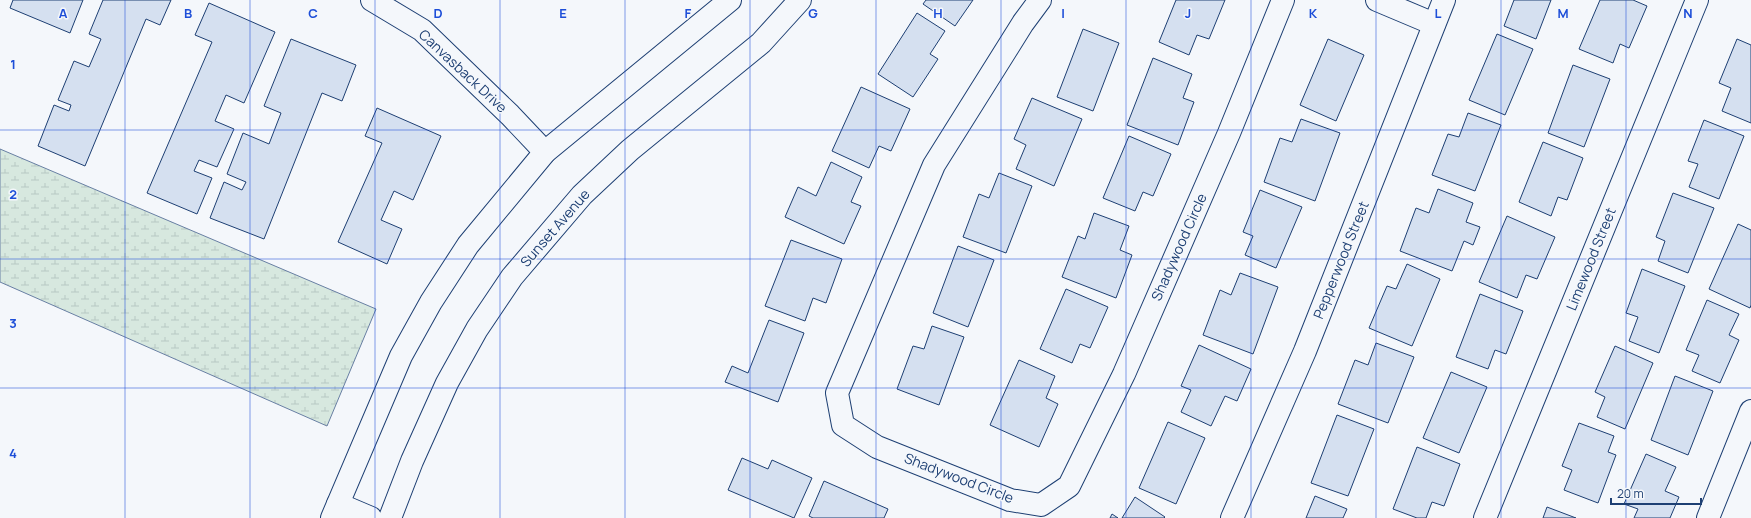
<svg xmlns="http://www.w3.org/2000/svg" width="1751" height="518" font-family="Manrope,sans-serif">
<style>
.wetland{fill:url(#wetland-marsh);stroke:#687fa3}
.building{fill:#d5e0f0;stroke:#1d3f73}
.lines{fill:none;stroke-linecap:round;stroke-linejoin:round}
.minor-casing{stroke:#1d3f73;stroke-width:24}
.major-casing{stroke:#1d3f73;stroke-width:24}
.minor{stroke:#f4f7fb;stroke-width:22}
.major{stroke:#f4f7fb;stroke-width:22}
.grid{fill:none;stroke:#1d4ed8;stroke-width:1;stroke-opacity:0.55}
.labels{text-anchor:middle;stroke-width:3;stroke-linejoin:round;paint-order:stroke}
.street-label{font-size:14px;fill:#1d3f73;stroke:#f4f7fb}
.grid-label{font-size:13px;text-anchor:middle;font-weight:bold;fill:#1d4ed8;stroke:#f4f7fb;stroke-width:3;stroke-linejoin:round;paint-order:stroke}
</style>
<defs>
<pattern id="wetland-marsh" width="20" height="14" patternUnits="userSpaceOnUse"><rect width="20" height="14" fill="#d7e8df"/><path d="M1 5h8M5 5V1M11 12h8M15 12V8" fill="none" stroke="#b8c8c3"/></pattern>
</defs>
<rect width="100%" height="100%" fill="#f4f7fb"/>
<path class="wetland" d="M0,149L376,309L327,426L0,282Z"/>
<g class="building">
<path d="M13,0H83L70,33L10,8Z"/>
<path d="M103,0H171L160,25L146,19L85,166L38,146L54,105L69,111L71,105L58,100L74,61L89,67L101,39L89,34Z"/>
<path d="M926,0H973L955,26L923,4Z"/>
<path d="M1176,0H1225L1209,39L1197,35L1189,55L1159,42Z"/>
<path d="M1514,0H1551L1536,39L1504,26Z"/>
<path d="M1600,0H1633L1647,6L1629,48L1620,44L1613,63L1579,49Z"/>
<path d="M209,3L275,32L244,103L226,95L215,121L234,129L217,167L199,160L194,171L212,178L197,214L147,193L212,42L195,35Z"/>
<path d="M917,13L945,31L930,54L938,59L913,97L878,74Z"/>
<path d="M1083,29L1119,43L1093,111L1057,97Z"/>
<path d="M1497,34L1533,49L1505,115L1469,100Z"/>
<path d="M291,39L356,65L342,101L322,93L264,239L210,218L224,182L242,190L246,182L227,174L243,133L269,144L281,113L264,106Z"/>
<path d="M1328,39L1364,55L1336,121L1300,105Z"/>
<path d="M1737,39L1751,45V123L1722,111L1731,88L1719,83Z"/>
<path d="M1153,58L1192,74L1183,98L1194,102L1178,145L1127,125Z"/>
<path d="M1573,65L1610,79L1584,147L1548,133Z"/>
<path d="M861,87L910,109L891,151L879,146L869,168L832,151Z"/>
<path d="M1032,98L1082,119L1054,186L1016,169L1026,145L1014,139Z"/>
<path d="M377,108L441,136L413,200L394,191L381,220L402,229L387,264L338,242L382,143L365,136Z"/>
<path d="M1468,113L1501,125L1475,191L1432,175L1448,134L1459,137Z"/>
<path d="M1301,119L1340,133L1315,201L1264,182L1280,138L1292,142Z"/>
<path d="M1704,120L1744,136L1719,199L1689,187L1698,164L1688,161Z"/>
<path d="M1129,136L1171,154L1153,196L1143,192L1135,211L1103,198Z"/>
<path d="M1543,142L1583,158L1567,200L1558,197L1551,216L1519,202Z"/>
<path d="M831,162L862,177L851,202L861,206L844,244L785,217L798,187L816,196Z"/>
<path d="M999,173L1032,186L1006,253L963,237L979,194L989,198Z"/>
<path d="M1438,189L1473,203L1466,222L1480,227L1473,245L1464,241L1452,271L1400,251L1416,208L1429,213Z"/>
<path d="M1260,190L1302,207L1276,268L1245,255L1253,236L1243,232Z"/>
<path d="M1673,193L1714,208L1688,273L1658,261L1665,241L1656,237Z"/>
<path d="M1094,213L1129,226L1120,250L1132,255L1116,298L1062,277L1078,236L1085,239Z"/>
<path d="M1507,216L1555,237L1537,279L1526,275L1517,298L1479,282Z"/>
<path d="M1738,224L1751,230V305L1750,308L1709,289Z"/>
<path d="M791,240L842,259L826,303L813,298L805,321L765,306Z"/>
<path d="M958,246L994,260L968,327L933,313Z"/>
<path d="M1407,264L1440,279L1412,346L1369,328L1387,286L1396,289Z"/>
<path d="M1642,269L1685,286L1659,353L1629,341L1638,317L1626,313Z"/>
<path d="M1240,273L1278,287L1253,354L1203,335L1220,290L1231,295Z"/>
<path d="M1066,289L1108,307L1090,348L1080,344L1072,363L1040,349Z"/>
<path d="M1480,294L1523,311L1506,354L1495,350L1488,369L1456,357Z"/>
<path d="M1707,300L1739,314L1729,335L1739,340L1720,383L1692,371L1699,355L1686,350Z"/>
<path d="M769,320L804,333L778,402L725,382L732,366L748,373Z"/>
<path d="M932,326L964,337L939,405L897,389L913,346L924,349Z"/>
<path d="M1376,343L1414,357L1388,423L1338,404L1355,360L1368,365Z"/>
<path d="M1199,345L1251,369L1237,401L1225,396L1211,426L1181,412L1191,390L1181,386Z"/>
<path d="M1615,346L1653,363L1625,429L1597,417L1605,397L1595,392Z"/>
<path d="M1019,360L1055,376L1046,398L1058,404L1039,447L990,425Z"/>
<path d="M1451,372L1487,387L1459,453L1423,438Z"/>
<path d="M1675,376L1713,391L1688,455L1651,440Z"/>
<path d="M1337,415L1374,429L1348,496L1311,483Z"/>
<path d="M1168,422L1205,438L1176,504L1139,488Z"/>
<path d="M1579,423L1614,436L1608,452L1616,455L1598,503L1564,490L1572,470L1562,466Z"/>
<path d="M1417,447L1460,464L1444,506L1432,502L1426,518H1417L1393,509Z"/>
<path d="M1646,454L1676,467L1665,491L1679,497L1670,518H1634L1638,509L1624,504Z"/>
<path d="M742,458L768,469L772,460L812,478L794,518L728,490Z"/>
<path d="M824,481L888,509L884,518H813L809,516Z"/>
<path d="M1315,496L1347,509L1343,518H1306Z"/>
<path d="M1135,497L1165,517L1164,518H1122Z"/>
<path d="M1547,507L1576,518H1543Z"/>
<path d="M1112,514L1118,518H1110Z"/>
</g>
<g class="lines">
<g class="minor-casing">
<g id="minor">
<path d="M372,0L422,30L510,115L545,152"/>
<path d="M1040,0L1023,23L934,165L837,393L843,425L877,447L1010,500L1041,505L1069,486L1124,374L1229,133L1283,0"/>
<path d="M1377,0L1434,24"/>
<path d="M338,504L371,518"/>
<path d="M1232,518L1305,351L1444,0"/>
<path d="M1485,518L1697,0"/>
<path d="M1708,518L1751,411"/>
</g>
</g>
<g class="major-casing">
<g id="major">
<path d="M332,518L401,356L431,302L468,245L545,152L730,0"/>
<path d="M390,518L412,461L447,383L477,329L512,277L582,195L630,150L761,43L800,0"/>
</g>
</g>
<use href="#minor" class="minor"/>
<use href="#major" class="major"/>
</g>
<path class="grid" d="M125,0V518M250,0V518M375,0V518M500,0V518M625,0V518M750,0V518M876,0V518M1001,0V518M1126,0V518M1251,0V518M1376,0V518M1501,0V518M1626,0V518M0,130H1751M0,259H1751M0,388H1751"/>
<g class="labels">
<g class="street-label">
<text transform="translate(463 71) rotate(43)" y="5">Canvasback Drive</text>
<text transform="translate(555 228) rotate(-49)" y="5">Sunset Avenue</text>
<text transform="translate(1179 247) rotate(-66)" y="5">Shadywood Circle</text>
<text transform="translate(1591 259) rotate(-68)" y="5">Limewood Street</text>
<text transform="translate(1341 260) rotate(-68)" y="5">Pepperwood Street</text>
<text transform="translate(959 478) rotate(21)" y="5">Shadywood Circle</text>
</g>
</g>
<g class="grid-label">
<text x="63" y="18">A</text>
<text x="188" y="18">B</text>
<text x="313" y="18">C</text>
<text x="438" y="18">D</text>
<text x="563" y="18">E</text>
<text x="688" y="18">F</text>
<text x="813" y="18">G</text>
<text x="938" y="18">H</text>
<text x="1063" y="18">I</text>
<text x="1188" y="18">J</text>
<text x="1313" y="18">K</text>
<text x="1438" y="18">L</text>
<text x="1563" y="18">M</text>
<text x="1688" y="18">N</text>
<text x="13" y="69">1</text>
<text x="13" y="199">2</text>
<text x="13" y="328">3</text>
<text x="13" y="458">4</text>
</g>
<path d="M1611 498v6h90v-6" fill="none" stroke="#1d3f73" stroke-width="2"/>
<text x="1617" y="498" font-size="12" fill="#1d3f73" stroke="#f4f7fb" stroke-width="3" paint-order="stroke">20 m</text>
</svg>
